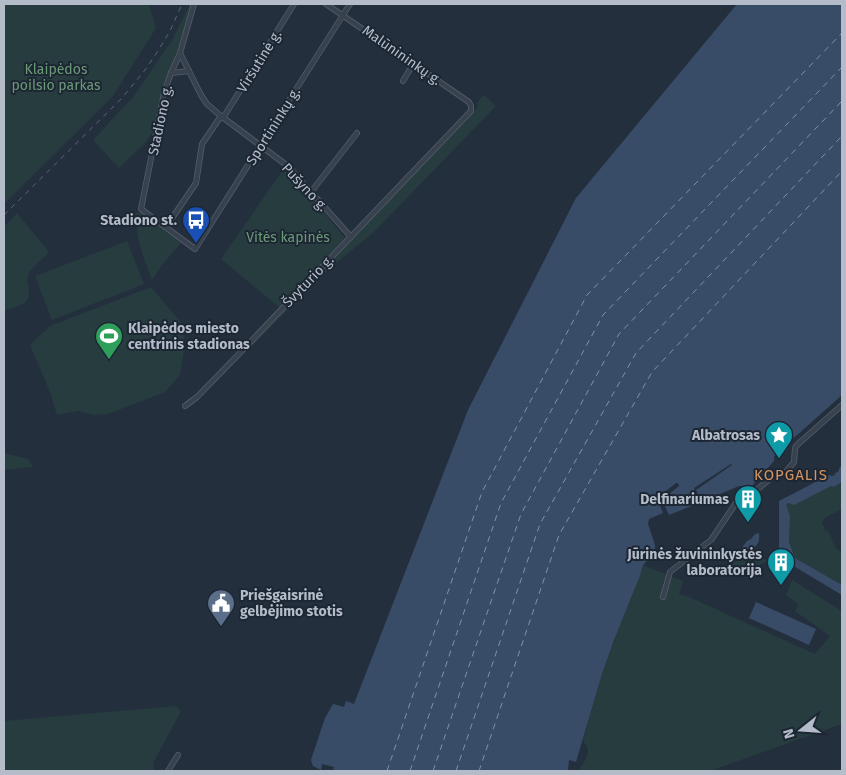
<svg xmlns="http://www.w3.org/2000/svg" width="846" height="775" font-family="'Fira Sans',sans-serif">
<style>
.green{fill:#263c3f}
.water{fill:#394c67}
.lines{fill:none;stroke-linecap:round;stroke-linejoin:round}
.ferry{stroke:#7c92b1;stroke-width:1;stroke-dasharray:6 5;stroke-linecap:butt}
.street-casing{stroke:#565f6c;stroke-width:6}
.street{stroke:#38414e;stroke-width:4.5}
.rail{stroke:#5a6575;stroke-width:1;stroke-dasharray:5 5;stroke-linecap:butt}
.labels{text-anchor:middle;stroke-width:4;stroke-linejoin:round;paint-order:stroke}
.street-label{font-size:14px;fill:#b4bcc9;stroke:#1d2633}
.park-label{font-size:14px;fill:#6b9a76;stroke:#1d2633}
.poi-label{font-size:14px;font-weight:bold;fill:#b4bcc9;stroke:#1d2633;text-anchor:end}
.neighbourhood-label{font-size:15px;letter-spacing:1px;fill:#d59563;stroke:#1d2633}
</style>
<rect width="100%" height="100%" fill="#242f3e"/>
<g class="green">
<path d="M4,4H149L156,28L113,96L4,204Z"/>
<path d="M190,4H192L180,44L164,84L155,129L144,144L119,168L93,140L134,96L172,40Z"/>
<path d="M484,95L496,106L374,232L325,272L253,345L252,343L478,107L477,103Z"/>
<path d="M285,167L346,239L280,308L221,259Z"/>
<path d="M140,212L181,243L162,265L152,280L143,256L138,238L135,213Z"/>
<path d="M17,213L49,252C44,258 29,269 28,276C26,282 30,289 29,295C28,305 12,308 4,311V227Z"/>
<path d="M127,241L144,284L52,320L35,276Z"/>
<path d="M151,287L182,324L185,343L180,375L165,392L108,414L93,415L79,411L57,415L50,392L30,345L50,326Z"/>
<path d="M4,453L28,459L31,463L33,467L4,470Z"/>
<path d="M842,482V509L826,517L821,524L824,526L825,531H828L836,548L842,552V585L795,558L789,542L790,516L786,504L831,486L834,487Z"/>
<path d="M757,558L765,559L767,561C759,567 737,572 729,567L730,563L736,561Z"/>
<path d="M643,565L683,581L679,594L687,596L815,654L830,636L795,611L798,604L786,595L792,580L842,611V724L710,771H578C584,761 594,752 583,741C592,708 601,674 614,641C623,615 636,591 643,565Z"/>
<path d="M176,706L181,711L153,763L154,771H4V721Z"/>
</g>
<g class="water">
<path d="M737,4H842V395L796,436L787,443L777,445L778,446L784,445V446L779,454L774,456V461L750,488H743L742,486H739L701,502L696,490L732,465L731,464L694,488L699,503L669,515L662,500L679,486L678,483H676L657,498L663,513L649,519L648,524L655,545V552L643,565L640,576L614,640L602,674L576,762L569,760L568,771H333L334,767L322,764L321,770L313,766L311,760L325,718L333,704L344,707L346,701L354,704L468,410L576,198Z"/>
<path d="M842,466V482L834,487L831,486L794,505L789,503L786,504L790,516L789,542L795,558L842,585V595L782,559L779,554V501L829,475L832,476L835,475V473L838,472L840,467Z"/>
<path d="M759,533C761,545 753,552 741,549L747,541L751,539L755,534Z"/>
<path d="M756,602L816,629L809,645L749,618Z"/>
</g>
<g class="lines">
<g class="ferry">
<path d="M387,771L482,492L587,295L842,33"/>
<path d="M410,771L501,503L603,315L842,67"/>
<path d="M433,771L521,514L619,334L842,101"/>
<path d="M456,771L540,524L636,353L842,136"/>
<path d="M479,771L559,535L652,372L842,171"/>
</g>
<g class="street-casing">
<g id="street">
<path d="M194,4L180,53L171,73L164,93L141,209L195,249L350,4"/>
<path d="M180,53L201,95L207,104L221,116L289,167L351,237"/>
<path d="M171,73L189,71"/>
<path d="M403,81L413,64"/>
<path d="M223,118L294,4"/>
<path d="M311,192L357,133"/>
<path d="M166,227L196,183L202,144L221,116"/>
<path d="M185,406L197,397L236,357L471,111V106L469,102L326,4"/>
<path d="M663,597L670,572L711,540L736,503L759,488L772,477L785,473L794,462L795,448L797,445L842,405"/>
<path d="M168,771L178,755"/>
</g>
</g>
<use href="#street" class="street"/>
<path class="rail" d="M4,215L122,98L145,70L158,51L170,31L182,4"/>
</g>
<defs>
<g id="bus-pin" transform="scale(1.4375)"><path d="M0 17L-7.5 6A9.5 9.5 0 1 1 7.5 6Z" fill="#1a4fb4" stroke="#1d2633"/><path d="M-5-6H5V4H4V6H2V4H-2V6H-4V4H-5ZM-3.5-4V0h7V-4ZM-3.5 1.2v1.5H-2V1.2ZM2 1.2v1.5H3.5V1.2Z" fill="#fff"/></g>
<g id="stadium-pin" transform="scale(1.4375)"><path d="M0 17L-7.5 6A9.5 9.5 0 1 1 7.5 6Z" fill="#2e9e5b" stroke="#1d2633"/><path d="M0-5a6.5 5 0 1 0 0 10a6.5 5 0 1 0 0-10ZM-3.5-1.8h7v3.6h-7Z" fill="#fff"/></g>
<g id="sight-pin" transform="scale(1.4375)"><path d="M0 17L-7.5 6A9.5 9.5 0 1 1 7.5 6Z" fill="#0f9aa8" stroke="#1d2633"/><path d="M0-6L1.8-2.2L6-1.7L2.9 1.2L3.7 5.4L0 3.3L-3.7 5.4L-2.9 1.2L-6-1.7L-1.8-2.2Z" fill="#fff"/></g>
<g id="building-pin" transform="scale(1.4375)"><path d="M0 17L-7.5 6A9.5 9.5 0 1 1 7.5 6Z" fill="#0f9aa8" stroke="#1d2633"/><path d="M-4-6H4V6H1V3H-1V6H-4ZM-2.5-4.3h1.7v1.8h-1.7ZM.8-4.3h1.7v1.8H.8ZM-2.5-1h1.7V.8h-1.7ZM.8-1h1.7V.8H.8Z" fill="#fff"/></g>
<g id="civic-pin" transform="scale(1.4375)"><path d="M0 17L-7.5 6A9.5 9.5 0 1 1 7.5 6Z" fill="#5c6f8a" stroke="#1d2633"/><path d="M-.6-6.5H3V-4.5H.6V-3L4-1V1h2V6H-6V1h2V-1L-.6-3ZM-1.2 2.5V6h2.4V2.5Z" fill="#fff"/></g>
</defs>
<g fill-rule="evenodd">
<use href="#bus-pin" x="196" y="220"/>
<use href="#stadium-pin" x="109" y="336"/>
<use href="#sight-pin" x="779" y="435"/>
<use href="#building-pin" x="748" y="499"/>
<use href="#building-pin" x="781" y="562"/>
<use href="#civic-pin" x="221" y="603"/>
</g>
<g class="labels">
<g class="street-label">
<text transform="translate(402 55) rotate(35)" y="5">Malūnininkų g.</text>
<text transform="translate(259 61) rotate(-58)" y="5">Viršutinė g.</text>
<text transform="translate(160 120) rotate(-78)" y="5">Stadiono g.</text>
<text transform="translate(273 126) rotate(-58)" y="5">Sportininkų g.</text>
<text transform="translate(305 187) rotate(47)" y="5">Pušyno g.</text>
<text transform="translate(308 281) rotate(-46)" y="5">Švyturio g.</text>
</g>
<g class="park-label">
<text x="56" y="74">Klaipėdos<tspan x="56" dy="16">poilsio parkas</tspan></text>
<text x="288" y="242">Vitės kapinės</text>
</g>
<g class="poi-label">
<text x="177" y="225">Stadiono st.</text>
<text x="128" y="333" text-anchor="start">Klaipėdos miesto<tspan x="128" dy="16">centrinis stadionas</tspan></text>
<text x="760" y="440">Albatrosas</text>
<text x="729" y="504">Delfinariumas</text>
<text x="762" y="559">Jūrinės žuvininkystės<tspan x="762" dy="16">laboratorija</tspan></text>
<text x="240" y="600" text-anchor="start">Priešgaisrinė<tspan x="240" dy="16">gelbėjimo stotis</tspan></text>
</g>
<g class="neighbourhood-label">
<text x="791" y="480">KOPGALIS</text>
</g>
</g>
<rect width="846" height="775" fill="none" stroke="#b4bcc9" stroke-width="10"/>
<g transform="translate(801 730) rotate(253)" stroke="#1d2633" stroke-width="4" paint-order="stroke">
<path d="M0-4L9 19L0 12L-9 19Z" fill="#b4bcc9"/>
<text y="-8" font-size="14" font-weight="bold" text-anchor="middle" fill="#b4bcc9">N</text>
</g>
</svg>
